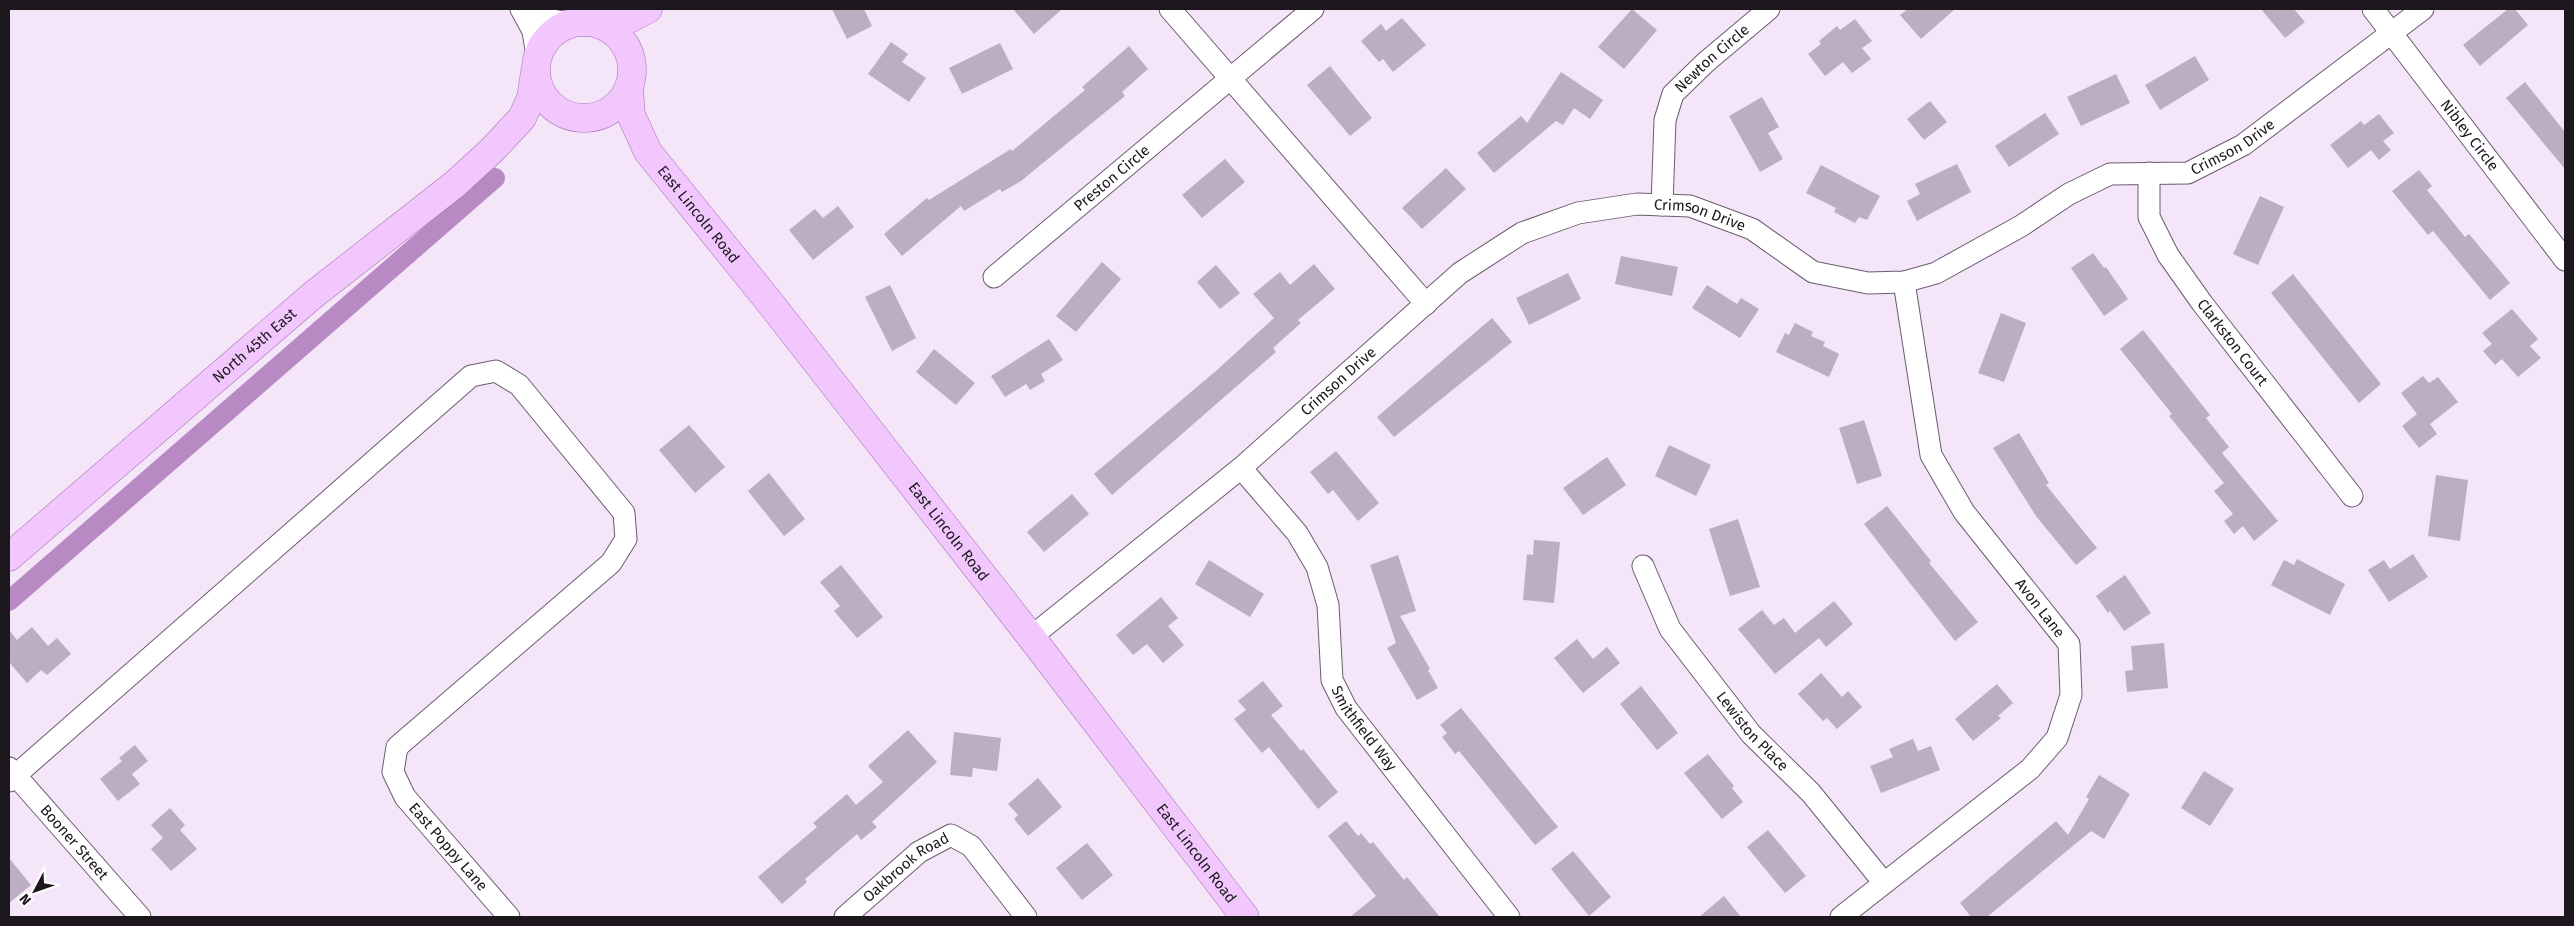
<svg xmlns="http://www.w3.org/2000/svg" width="2574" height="926" font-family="'Fira Sans',sans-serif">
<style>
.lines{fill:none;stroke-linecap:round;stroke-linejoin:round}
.canal{stroke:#b88ac4;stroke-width:20}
.building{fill:#bcadc0}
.minor-casing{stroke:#6a5c6d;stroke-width:23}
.major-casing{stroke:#a271ae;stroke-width:29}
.minor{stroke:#fff;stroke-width:21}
.major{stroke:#f2c7fd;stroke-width:28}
.labels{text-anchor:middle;stroke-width:4;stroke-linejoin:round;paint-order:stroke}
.street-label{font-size:15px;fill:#1c161d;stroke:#fff}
</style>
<rect width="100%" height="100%" fill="#f5e5f9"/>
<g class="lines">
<path class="canal" d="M9,601L495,178"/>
</g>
<g class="building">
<path d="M832,9H864L872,26L847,39Z"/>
<path d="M1013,9H1062L1034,34Z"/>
<path d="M1632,9L1657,30L1624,69L1598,47Z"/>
<path d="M1908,9H1955L1921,39L1900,15Z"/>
<path d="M2261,9H2294L2305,22L2285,38Z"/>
<path d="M2508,9H2515L2528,25L2480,66L2463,45Z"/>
<path d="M1402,18L1426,45L1393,72L1383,59L1379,62L1361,41L1381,24L1386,31Z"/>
<path d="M1855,19L1872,41L1862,48L1871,59L1852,73L1843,62L1825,76L1808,54L1821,44L1819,41L1837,26L1840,30Z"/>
<path d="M891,42L908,54L902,62L926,78L909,102L868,74Z"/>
<path d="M1000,43L1013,69L962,94L949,68Z"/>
<path d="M1129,46L1148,69L1122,92L1125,96L1021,181L1002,192L1000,189L964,211L961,206L902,256L884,234L927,198L929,200L1011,149L1012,151L1085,90L1082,87Z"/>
<path d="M2195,56L2209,80L2160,110L2145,85Z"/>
<path d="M1330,66L1372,118L1350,136L1307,85Z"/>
<path d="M1561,72L1603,100L1590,119L1574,108L1563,125L1556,121L1494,173L1477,153L1521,116L1527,123Z"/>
<path d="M2116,74L2130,103L2081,126L2067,97Z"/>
<path d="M2525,82L2565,132V169L2506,98Z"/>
<path d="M1762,97L1779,127L1768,133L1783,159L1760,172L1729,116Z"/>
<path d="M1930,101L1947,122L1924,140L1907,119Z"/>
<path d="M2045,113L2059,134L2009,167L1995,146Z"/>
<path d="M2379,114L2394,133L2383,141L2391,150L2379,160L2371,150L2348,168L2330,145L2361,121L2364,125Z"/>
<path d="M1225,159L1245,182L1202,218L1182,195Z"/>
<path d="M1957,164L1971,192L1917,221L1907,201L1920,194L1915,184Z"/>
<path d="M1821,165L1880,196L1867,220L1859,217L1855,223L1834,212L1836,208L1806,193Z"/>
<path d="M1446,168L1466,189L1422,229L1402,208Z"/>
<path d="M2419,170L2432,186L2427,190L2465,237L2469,234L2510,283L2490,300L2433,231L2428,235L2392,191Z"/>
<path d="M2260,196L2284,207L2258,265L2233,254Z"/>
<path d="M838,206L854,227L813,260L789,230L815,209L823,218Z"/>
<path d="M2093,253L2104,268L2106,267L2128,299L2104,316L2071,268Z"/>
<path d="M1621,256L1678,267L1672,296L1615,284Z"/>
<path d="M1102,262L1121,279L1076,332L1056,316Z"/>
<path d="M1314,264L1335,289L1298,320L1301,323L1273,348L1276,352L1112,495L1094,474L1217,370L1274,318L1253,294L1280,272L1290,285Z"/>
<path d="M1216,265L1240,293L1220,309L1197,282Z"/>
<path d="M1568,273L1581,299L1529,325L1516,298Z"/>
<path d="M2293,274L2381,384L2359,403L2271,293Z"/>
<path d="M890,285L916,338L892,351L865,297Z"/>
<path d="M1707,285L1737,304L1741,298L1759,309L1740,338L1692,308Z"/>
<path d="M2512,309L2538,339L2530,346L2541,358L2518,377L2502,359L2495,365L2483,351L2492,344L2482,333Z"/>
<path d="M2001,313L2026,323L2004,382L1978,373Z"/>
<path d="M1492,318L1512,342L1394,437L1377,417Z"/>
<path d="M1795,323L1813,332L1811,336L1825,342L1823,346L1839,354L1829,377L1776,352L1785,333L1789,335Z"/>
<path d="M2143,330L2210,415L2206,418L2229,447L2222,453L2278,521L2254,541L2243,526L2234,534L2224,521L2233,514L2214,491L2224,483L2169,416L2172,414L2120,349Z"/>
<path d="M1049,339L1063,360L1041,374L1045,381L1030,390L1026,384L1005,397L991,376Z"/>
<path d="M934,349L975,383L956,405L916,372Z"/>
<path d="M2423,376L2429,383L2438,377L2458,402L2430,424L2437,434L2419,448L2402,426L2417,414L2401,393Z"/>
<path d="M1864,420L1882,476L1857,484L1839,428Z"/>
<path d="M689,425L725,467L695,493L659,450Z"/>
<path d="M2019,433L2049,483L2046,485L2097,548L2076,565L2036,516L1993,448Z"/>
<path d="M1669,445L1711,465L1696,496L1655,476Z"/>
<path d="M1336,451L1379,503L1358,521L1333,490L1328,494L1310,472Z"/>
<path d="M1607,457L1626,485L1583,515L1563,488Z"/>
<path d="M769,473L805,519L784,536L748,491Z"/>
<path d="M2436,475L2468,480L2460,541L2428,536Z"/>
<path d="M1072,494L1089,514L1044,552L1027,532Z"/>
<path d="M1887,506L1931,561L1929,563L1978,622L1955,641L1864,524Z"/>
<path d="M1738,519L1760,587L1730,596L1709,529Z"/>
<path d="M1534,540L1560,542L1554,603L1523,600L1527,554L1533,555Z"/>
<path d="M2413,554L2428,577L2389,602L2368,570L2384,560L2390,569Z"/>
<path d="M1398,555L1416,611L1400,616L1430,669L1428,670L1438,688L1417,700L1387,648L1396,643L1370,565Z"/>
<path d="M2297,559L2345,584L2330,615L2271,585L2284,560L2294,565Z"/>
<path d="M1209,560L1264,594L1250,617L1195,584Z"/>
<path d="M841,565L883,617L857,638L834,611L840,606L820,582Z"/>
<path d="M2125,575L2151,613L2124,631L2110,611L2108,613L2096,596Z"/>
<path d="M1161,597L1178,618L1168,626L1184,645L1163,663L1147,644L1133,655L1116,635Z"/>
<path d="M1834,601L1853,624L1826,647L1819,638L1775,674L1738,629L1762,610L1774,625L1784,618L1795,633Z"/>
<path d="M32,627L48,646L57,638L71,654L47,675L41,670L27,683L9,662V630L17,640Z"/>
<path d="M1577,639L1593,659L1607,647L1620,663L1583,693L1554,658Z"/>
<path d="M2164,643L2168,688L2127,692L2125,671L2133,670L2131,646Z"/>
<path d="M1821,673L1842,697L1848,691L1862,707L1837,729L1827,718L1823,721L1798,694Z"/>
<path d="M1263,681L1283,706L1271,715L1301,751L1303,749L1338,792L1318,809L1269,747L1262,753L1234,719L1246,710L1238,701Z"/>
<path d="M1997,684L2013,703L1998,716L2001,718L1973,741L1955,719Z"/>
<path d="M1641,686L1678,733L1657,750L1620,704Z"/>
<path d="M1461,708L1558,827L1535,845L1459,751L1455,754L1442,737L1447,733L1440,725Z"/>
<path d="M908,730L937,762L872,822L877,827L861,840L857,834L805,879L807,882L782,904L758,877L817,827L813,823L847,794L856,805L883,782L868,766Z"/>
<path d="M954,732L1001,738L997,771L973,768L972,777L950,775Z"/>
<path d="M1913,739L1918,751L1931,746L1940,770L1881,793L1870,766L1893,757L1889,749Z"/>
<path d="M135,745L148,761L132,774L140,784L118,801L100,779L122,761L119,758Z"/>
<path d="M1708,754L1734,786L1732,788L1743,802L1722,819L1684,773Z"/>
<path d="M2204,771L2234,789L2210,826L2181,808Z"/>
<path d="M2099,775L2130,794L2104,839L2091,831L1987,917H1971L1960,903L2056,821L2068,835L2089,799L2086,797Z"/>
<path d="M1038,778L1062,807L1028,836L1014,819L1018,815L1008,804Z"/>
<path d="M170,808L185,825L180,830L197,849L171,871L151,849L163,838L151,825Z"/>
<path d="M1346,821L1358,836L1361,833L1370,844L1373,842L1404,880L1407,877L1440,917H1350L1376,896L1328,836Z"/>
<path d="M1768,830L1806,876L1785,893L1747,847Z"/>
<path d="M1087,843L1113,875L1082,900L1056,868Z"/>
<path d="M1573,851L1611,897L1589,916L1551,869Z"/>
<path d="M9,858L31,885L9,903Z"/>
<path d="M1724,896L1741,917H1699Z"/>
</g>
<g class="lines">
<g class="minor-casing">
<g id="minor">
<path d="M521,9L533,31L537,56"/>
<path d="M527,9L553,20L571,24"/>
<path d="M1170,9L1426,304"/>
<path id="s1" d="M2373,9L2565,260"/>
<path id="s2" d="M2149,173V217L2168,255L2202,303L2352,496"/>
<path id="s3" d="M1662,205L1665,120L1673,94L1706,62L1769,9"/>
<path id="s4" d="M994,277L1313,9"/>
<path id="s5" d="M1241,468L1297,533L1317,567L1328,605L1332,680L1346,708L1509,917"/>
<path id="s6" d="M1643,566L1670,629L1751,734L1811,793L1884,883"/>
<path id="s7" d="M1031,637L1241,468L1460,273L1522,233L1578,213L1637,204L1690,206L1752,229L1813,272L1868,283L1904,282L1936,273L2021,226L2069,194L2110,174L2188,173L2243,145L2423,9"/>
<path id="s8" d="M9,768L140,917"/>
<path id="s9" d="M9,781L471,376L496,371L519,385L624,513L626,539L611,563L397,747L393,772L405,797L509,917"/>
<path id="s10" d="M845,917L919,852L951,835L971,846L1026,917"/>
<path d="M1841,917L2030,769L2057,738L2071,695L2069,644L1964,512L1931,455L1904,282"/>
</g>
</g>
<g class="major-casing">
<g id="major">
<path d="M590,22L629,19L648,9"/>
<circle cx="584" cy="70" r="48"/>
<path id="s11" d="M629,88L631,115L648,152L771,304L1031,637L1245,917"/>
<path id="s12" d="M9,557L313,295L455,184L492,150L522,118L531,98L535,72"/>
</g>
</g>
<use href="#minor" class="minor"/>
<use href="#major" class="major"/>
</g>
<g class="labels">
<g class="street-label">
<text dy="5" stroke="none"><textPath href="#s3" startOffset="165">Newton Circle</textPath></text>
<text dy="5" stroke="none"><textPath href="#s1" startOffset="159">Nibley Circle</textPath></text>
<text dy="5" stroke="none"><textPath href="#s7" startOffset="1405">Crimson Drive</textPath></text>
<text dy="5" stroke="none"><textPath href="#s4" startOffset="154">Preston Circle</textPath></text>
<text dy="5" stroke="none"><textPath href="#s11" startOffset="148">East Lincoln Road</textPath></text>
<text dy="5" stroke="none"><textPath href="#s7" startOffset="820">Crimson Drive</textPath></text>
<text dy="5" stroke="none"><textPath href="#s2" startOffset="195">Clarkston Court</textPath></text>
<text dy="5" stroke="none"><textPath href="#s12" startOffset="324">North 45th East</textPath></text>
<text dy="5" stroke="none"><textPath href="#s7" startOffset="400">Crimson Drive</textPath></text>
<text dy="5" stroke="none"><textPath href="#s11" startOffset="552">East Lincoln Road</textPath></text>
<text transform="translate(2040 608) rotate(52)" y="5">Avon Lane</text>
<text dy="5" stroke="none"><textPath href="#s5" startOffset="298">Smithfield Way</textPath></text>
<text dy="5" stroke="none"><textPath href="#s6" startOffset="200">Lewiston Place</textPath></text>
<text dy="5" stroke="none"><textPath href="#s8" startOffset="99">Booner Street</textPath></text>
<text dy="5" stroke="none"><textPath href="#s9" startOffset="1288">East Poppy Lane</textPath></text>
<text dy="5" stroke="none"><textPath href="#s11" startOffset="958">East Lincoln Road</textPath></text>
<text dy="5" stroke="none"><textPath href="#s10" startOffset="79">Oakbrook Road</textPath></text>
</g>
</g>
<rect width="2574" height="926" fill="none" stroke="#1c161d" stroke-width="20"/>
<g transform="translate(35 891) rotate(229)" stroke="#ffffff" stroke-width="4" paint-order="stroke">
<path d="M0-4L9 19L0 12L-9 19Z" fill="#1c161d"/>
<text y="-8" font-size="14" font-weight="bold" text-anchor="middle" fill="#1c161d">N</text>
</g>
</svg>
